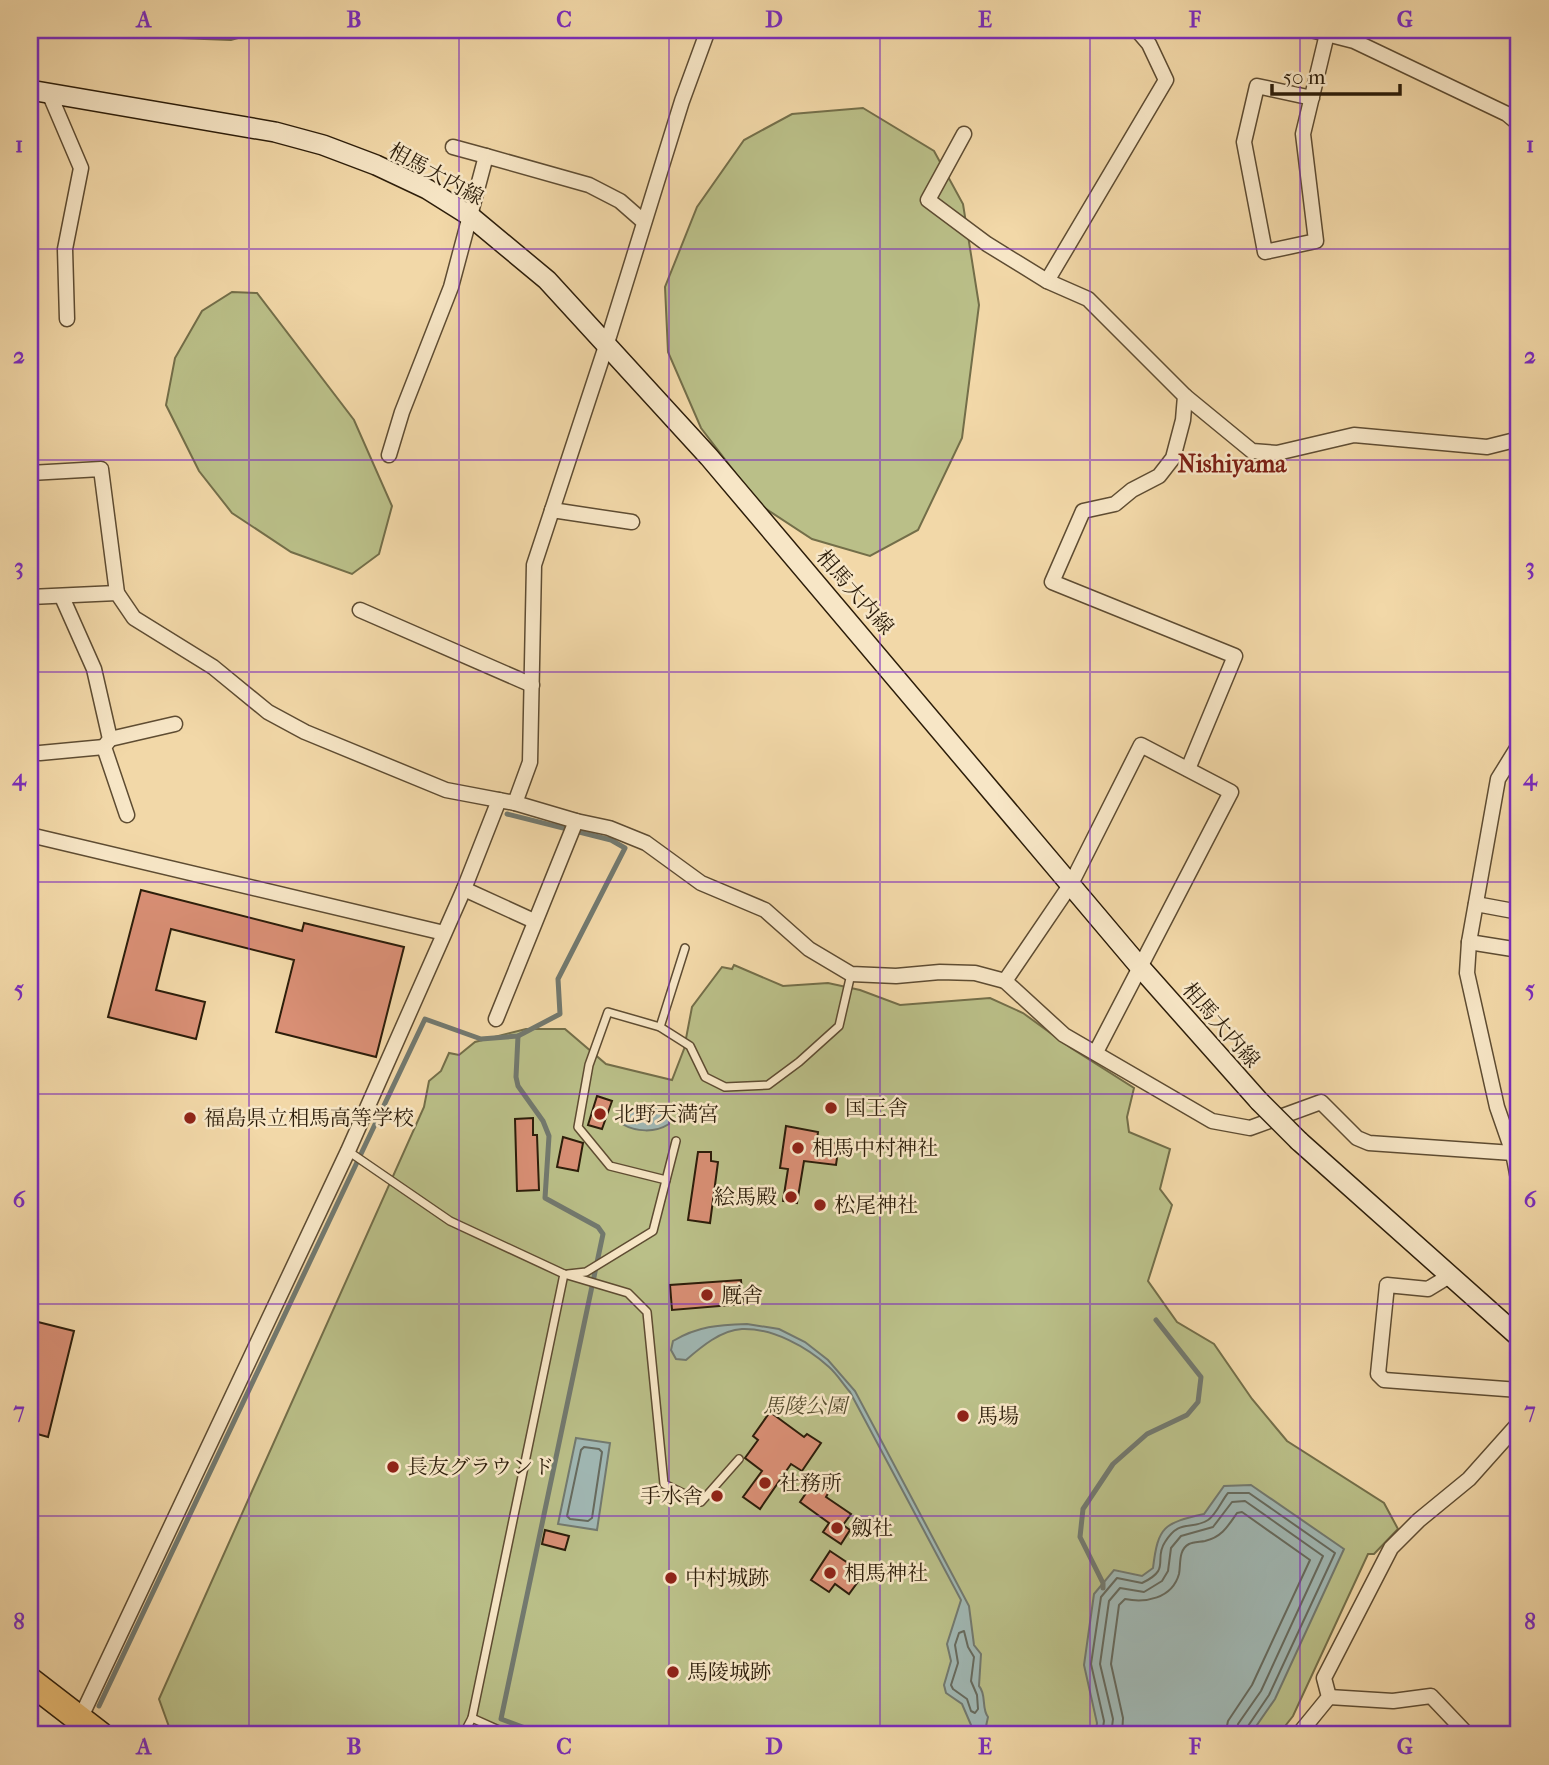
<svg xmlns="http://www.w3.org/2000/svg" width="1549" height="1765" font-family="'IM FELL French Canon','Noto Serif JP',serif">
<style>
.green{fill:#babf88;stroke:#736e49;stroke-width:2}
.water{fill:#a0b7b3;stroke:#72796f;stroke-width:2}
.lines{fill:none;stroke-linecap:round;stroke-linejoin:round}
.shore{stroke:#666a5e;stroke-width:2}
.stream{stroke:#72796f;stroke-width:5}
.building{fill:#d98f75;stroke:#2c1d0a;stroke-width:2}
.lane-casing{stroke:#5e4c32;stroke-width:10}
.street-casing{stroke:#5e4c32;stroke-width:17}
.secondary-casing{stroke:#2c1d0a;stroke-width:22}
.highway-casing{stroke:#2c1d0a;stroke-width:29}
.lane{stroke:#f7e6c6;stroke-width:7}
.street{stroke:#f7e6c6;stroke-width:14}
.secondary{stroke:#f7e6c6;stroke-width:19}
.highway{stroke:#e9bc74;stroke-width:26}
.secondary-bridge-casing{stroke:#2c1d0a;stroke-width:22;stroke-linecap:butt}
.secondary-bridge{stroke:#f7e6c6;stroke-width:19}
.grid{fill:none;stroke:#7b2cbf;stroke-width:2;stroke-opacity:0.55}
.poi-dot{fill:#8f2418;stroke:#f7e6c6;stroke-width:2.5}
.labels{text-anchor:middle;stroke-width:5;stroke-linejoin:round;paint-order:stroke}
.street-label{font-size:21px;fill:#2c1d0a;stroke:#f7e6c6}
.poi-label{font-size:21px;fill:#2c1d0a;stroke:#f7e6c6;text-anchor:start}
.park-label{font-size:21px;font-style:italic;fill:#574e30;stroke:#f7e6c6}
.quarter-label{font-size:24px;font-weight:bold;fill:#7a1f14;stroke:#f7e6c6}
.neatline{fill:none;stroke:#7b2cbf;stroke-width:2.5}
.grid-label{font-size:23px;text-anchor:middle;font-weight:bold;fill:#7b2cbf}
</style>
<rect width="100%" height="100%" fill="#f2d8a8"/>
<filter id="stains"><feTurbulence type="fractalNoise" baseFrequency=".00286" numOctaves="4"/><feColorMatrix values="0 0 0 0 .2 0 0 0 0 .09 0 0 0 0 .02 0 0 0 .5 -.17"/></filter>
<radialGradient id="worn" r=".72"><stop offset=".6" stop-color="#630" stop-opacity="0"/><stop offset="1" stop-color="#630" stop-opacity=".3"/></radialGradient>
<g class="green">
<path d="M43,30H267L231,40L44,33Z"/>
<path d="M863,108L934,151L963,204L979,305L962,438L918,530L870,556L812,539L760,505L701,428L668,352L665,287L697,207L744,140L792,114Z"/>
<path d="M232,292L257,293L354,420L392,506L379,554L352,574L291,552L232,513L199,471L166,405L175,358L202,311Z"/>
<path d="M734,965L783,986L828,983L860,990L900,1005L990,998L1023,1013L1071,1048L1134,1088L1127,1117L1129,1132L1170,1149L1160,1189L1172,1205L1148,1281L1177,1322L1214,1344L1252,1399L1287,1441L1384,1503L1398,1529L1374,1554H1368L1293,1716L1278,1735H172L159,1699L424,1107L429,1081L441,1071L449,1053L459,1055L475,1042L526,1029H565L606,1064L672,1080L684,1049L692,1007L722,967L732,969Z"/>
</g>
<g class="water">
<path d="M665,1107L670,1114L669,1124C655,1133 636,1132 622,1124L620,1116L626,1108Z"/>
<path d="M747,1324L779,1329L805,1342L828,1360L855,1391L969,1606L974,1645L981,1654L979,1686C987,1695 981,1708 988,1717L985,1731L974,1732L962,1704L946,1693L944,1685L951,1661L947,1644L961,1600L850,1392C843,1384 837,1374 829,1367C807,1347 773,1328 742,1329C721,1330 701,1347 686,1360L676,1359L671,1350L673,1341C698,1326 718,1325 747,1324Z"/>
<path d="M576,1438L610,1443L597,1530L558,1524Z"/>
<path d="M1251,1485L1344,1549L1275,1699L1250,1735H1095L1097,1723L1084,1665L1094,1594L1114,1570L1142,1576L1153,1568C1158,1526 1164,1523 1204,1514L1224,1486Z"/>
</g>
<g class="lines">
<g class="shore">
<path d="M584,1447L599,1449L602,1452L592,1518L588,1521L570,1519L567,1516L581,1450Z"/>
<path d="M964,1631L968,1647L974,1657L971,1681L977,1695L978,1709L975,1713L971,1711L967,1699L953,1689L951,1685L958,1663L955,1645L959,1633Z"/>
<path d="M1102,1735L1104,1721L1091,1664L1101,1597L1117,1578L1142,1583C1172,1569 1153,1560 1165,1542C1180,1518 1190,1531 1208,1520C1216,1515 1222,1500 1228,1493H1249L1335,1553L1269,1695L1246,1729L1245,1735"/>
<path d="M1111,1735L1113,1719L1100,1664L1109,1601L1120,1588L1144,1592L1162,1581L1168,1571L1171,1548L1181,1536L1213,1527L1232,1502L1245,1501L1323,1556L1261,1691L1238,1724L1236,1735"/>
<path d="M1122,1735L1123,1718L1111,1664L1119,1605L1125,1599C1145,1603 1172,1599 1179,1574C1181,1564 1178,1550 1189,1544C1193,1542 1200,1542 1205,1541C1222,1537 1228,1526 1237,1513L1242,1512L1310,1560L1252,1685L1228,1721L1225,1735"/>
</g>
<g class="stream">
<path d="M518,1036L516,1077L518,1086L543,1121L549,1136L545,1198L598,1227L603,1234L501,1719L528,1729L526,1735"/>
<path d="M1103,1588V1583L1080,1537L1083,1509L1113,1464L1147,1434L1187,1415L1198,1402L1201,1377L1156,1320"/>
<path d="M99,1706L425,1019L481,1039L518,1036L560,1014L558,979L625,848L611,840L507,814"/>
</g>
</g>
<g class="building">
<path d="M141,890L302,931L304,923L404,947L376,1057L276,1032L294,960L171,929L156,990L205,1002L196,1039L108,1017Z"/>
<path d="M597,1096L612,1101L602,1129L588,1125Z"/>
<path d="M533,1118V1135H537L539,1190L517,1191L515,1119Z"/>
<path d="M786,1126L818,1132L817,1140L839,1144L836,1165L804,1161L797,1203L783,1201L788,1169L780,1168Z"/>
<path d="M563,1137L583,1143L578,1171L557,1167Z"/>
<path d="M698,1152H711V1161L718,1162L710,1223L688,1220Z"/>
<path d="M741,1280L743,1304L672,1310L670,1285Z"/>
<path d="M30,1320L74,1331L48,1437L30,1432Z"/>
<path d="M770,1412L804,1437L807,1434L821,1443L802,1471L791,1464L760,1509L743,1497L762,1471L745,1458L758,1440L753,1436Z"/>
<path d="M815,1480L830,1490L826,1497L851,1514L843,1525L850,1530L841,1544L823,1532L829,1523L800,1502Z"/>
<path d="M545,1530L569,1536L565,1550L542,1544Z"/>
<path d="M830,1551L848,1563L845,1568L860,1579L849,1594L835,1584L829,1592L811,1580Z"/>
</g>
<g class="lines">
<g class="lane-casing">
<g id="lane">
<path d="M660,1027L685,948"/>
<path d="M348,1151L450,1221L564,1274L628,1293L647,1312L664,1484L701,1502L739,1459"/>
<path d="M666,1180L610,1166L578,1127L589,1065L608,1012L660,1027L690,1046L705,1077L725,1087L768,1085L799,1062L839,1026L851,974"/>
<path d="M568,1274L586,1272L653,1231L676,1141"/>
<path d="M472,1718L510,1735"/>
<path d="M463,1735L472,1718L564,1274"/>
</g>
</g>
<g class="street-casing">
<g id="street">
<path d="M1311,30L1354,41L1507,114L1519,124"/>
<path d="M49,93L81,168L65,249L67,319"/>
<path d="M1312,98L1257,86L1244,142L1265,252L1316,241L1303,134L1327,34"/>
<path d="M964,134L928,200L987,244L1047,281L1088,299L1185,396L1183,420L1173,458L1159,476L1132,490L1115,504L1083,511L1052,582L1235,656L1188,769"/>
<path d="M453,147L486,156"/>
<path d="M1047,281L1166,80L1149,44L1137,30"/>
<path d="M1185,396L1252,451L1277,453L1354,435L1487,447L1519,439"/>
<path d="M389,455L402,412L451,287L486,156L589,185L620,201L644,222"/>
<path d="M30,473L101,469L117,593"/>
<path d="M552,510L632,522"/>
<path d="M1519,530V550"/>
<path d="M30,597L117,593L134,618L213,667L268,712L305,732L446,790L515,803L576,821L609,828L646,843L701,883L765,910L809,949L851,974L896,976L940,972L975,973L1005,981L1071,884L1141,745L1231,792L1096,1052"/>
<path d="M62,597L94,669L110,739L104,747L127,815"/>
<path d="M360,610L532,685"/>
<path d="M110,739L175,724"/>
<path d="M1519,745L1498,779L1469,942L1467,973L1497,1107L1513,1153L1519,1184"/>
<path d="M40,753L104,747"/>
<path d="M515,803L530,762L534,565L607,343L682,101L708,30"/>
<path d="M30,835L444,933"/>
<path d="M464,889L534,921"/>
<path d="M1476,904L1519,912"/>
<path d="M1469,942L1519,950"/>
<path d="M1005,981L1064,1035L1212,1121L1250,1128L1321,1102L1357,1138L1369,1143L1513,1153"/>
<path d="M496,1019L576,821"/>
<path d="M1451,1275L1428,1289L1387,1285L1378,1374L1384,1380L1519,1390"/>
<path d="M1329,1697L1393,1701L1431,1696L1468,1735"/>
<path d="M80,1719L348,1151L464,889L499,800"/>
<path d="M1298,1735L1329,1697L1324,1678L1391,1548L1419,1520L1469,1479L1519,1423"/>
</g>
</g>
<g class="secondary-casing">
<g id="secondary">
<path d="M30,90L275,132L323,145L376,165L427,189L470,216L547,280L709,457L1140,967L1259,1101"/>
<path d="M1299,1141L1519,1337"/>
</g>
</g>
<g class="highway-casing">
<path id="highway" d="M30,1681L100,1735"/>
</g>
<use href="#lane" class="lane"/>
<use href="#street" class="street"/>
<use href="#secondary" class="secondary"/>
<use href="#highway" class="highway"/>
<g class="secondary-bridge-casing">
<path id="secondary-bridge" d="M1259,1101L1299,1141"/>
</g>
<use href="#secondary-bridge" class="secondary-bridge"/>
</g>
<path class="grid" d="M249,30V1735M459,30V1735M669,30V1735M880,30V1735M1090,30V1735M1300,30V1735M30,249H1519M30,460H1519M30,672H1519M30,882H1519M30,1094H1519M30,1304H1519M30,1516H1519"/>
<g class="poi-dot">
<circle cx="831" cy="1108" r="7"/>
<circle cx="600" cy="1114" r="7"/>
<circle cx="190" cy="1118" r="7"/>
<circle cx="798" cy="1148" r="7"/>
<circle cx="791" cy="1197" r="7"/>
<circle cx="820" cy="1205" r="7"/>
<circle cx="707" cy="1295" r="7"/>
<circle cx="963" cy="1416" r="7"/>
<circle cx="393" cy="1467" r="7"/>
<circle cx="765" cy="1483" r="7"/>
<circle cx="717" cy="1496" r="7"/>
<circle cx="837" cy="1528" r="7"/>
<circle cx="830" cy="1573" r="7"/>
<circle cx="671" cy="1578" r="7"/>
<circle cx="673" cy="1672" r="7"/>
</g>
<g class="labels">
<g class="street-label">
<text transform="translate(436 174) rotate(29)" y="7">相馬大内線</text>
<text transform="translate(855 592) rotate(49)" y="7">相馬大内線</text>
<text transform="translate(1221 1025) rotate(49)" y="7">相馬大内線</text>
</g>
<g class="poi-label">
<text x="845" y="1115">国王舎</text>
<text x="614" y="1121">北野天満宮</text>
<text x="204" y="1125">福島県立相馬高等学校</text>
<text x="812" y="1155">相馬中村神社</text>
<text x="777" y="1204" text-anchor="end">絵馬殿</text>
<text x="834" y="1212">松尾神社</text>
<text x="721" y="1302">厩舎</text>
<text x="977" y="1423">馬場</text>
<text x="407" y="1474">長友グラウンド</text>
<text x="779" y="1490">社務所</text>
<text x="703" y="1503" text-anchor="end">手水舎</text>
<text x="851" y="1535">劔社</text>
<text x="844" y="1580">相馬神社</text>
<text x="685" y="1585">中村城跡</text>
<text x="687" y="1679">馬陵城跡</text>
</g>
<g class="park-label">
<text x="805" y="1413">馬陵公園</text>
</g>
<g class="quarter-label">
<text x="1232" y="472">Nishiyama</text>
</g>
</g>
<rect width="1549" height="1765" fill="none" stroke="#f2d8a8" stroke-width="77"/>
<path d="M1272 84v10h128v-10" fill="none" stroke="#2c1d0a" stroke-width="3.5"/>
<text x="1283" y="84" font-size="21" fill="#2c1d0a" stroke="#f7e6c6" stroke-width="5" paint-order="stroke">50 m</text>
<rect x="38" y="38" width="1472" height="1688" class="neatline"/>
<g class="grid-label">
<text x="144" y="27">A</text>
<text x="354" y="27">B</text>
<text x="564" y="27">C</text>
<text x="774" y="27">D</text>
<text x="985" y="27">E</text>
<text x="1195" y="27">F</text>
<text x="1405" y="27">G</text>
<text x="19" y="152">1</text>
<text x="1530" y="152">1</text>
<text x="19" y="363">2</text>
<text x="1530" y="363">2</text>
<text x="19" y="574">3</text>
<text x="1530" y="574">3</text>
<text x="19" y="785">4</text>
<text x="1530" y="785">4</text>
<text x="19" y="996">5</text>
<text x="1530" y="996">5</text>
<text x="19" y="1207">6</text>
<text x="1530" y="1207">6</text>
<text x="19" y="1418">7</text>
<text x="1530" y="1418">7</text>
<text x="19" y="1629">8</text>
<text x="1530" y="1629">8</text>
<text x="144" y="1754">A</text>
<text x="354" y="1754">B</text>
<text x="564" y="1754">C</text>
<text x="774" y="1754">D</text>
<text x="985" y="1754">E</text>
<text x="1195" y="1754">F</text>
<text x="1405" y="1754">G</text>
</g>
<rect width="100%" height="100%" filter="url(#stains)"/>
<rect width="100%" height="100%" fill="url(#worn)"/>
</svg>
